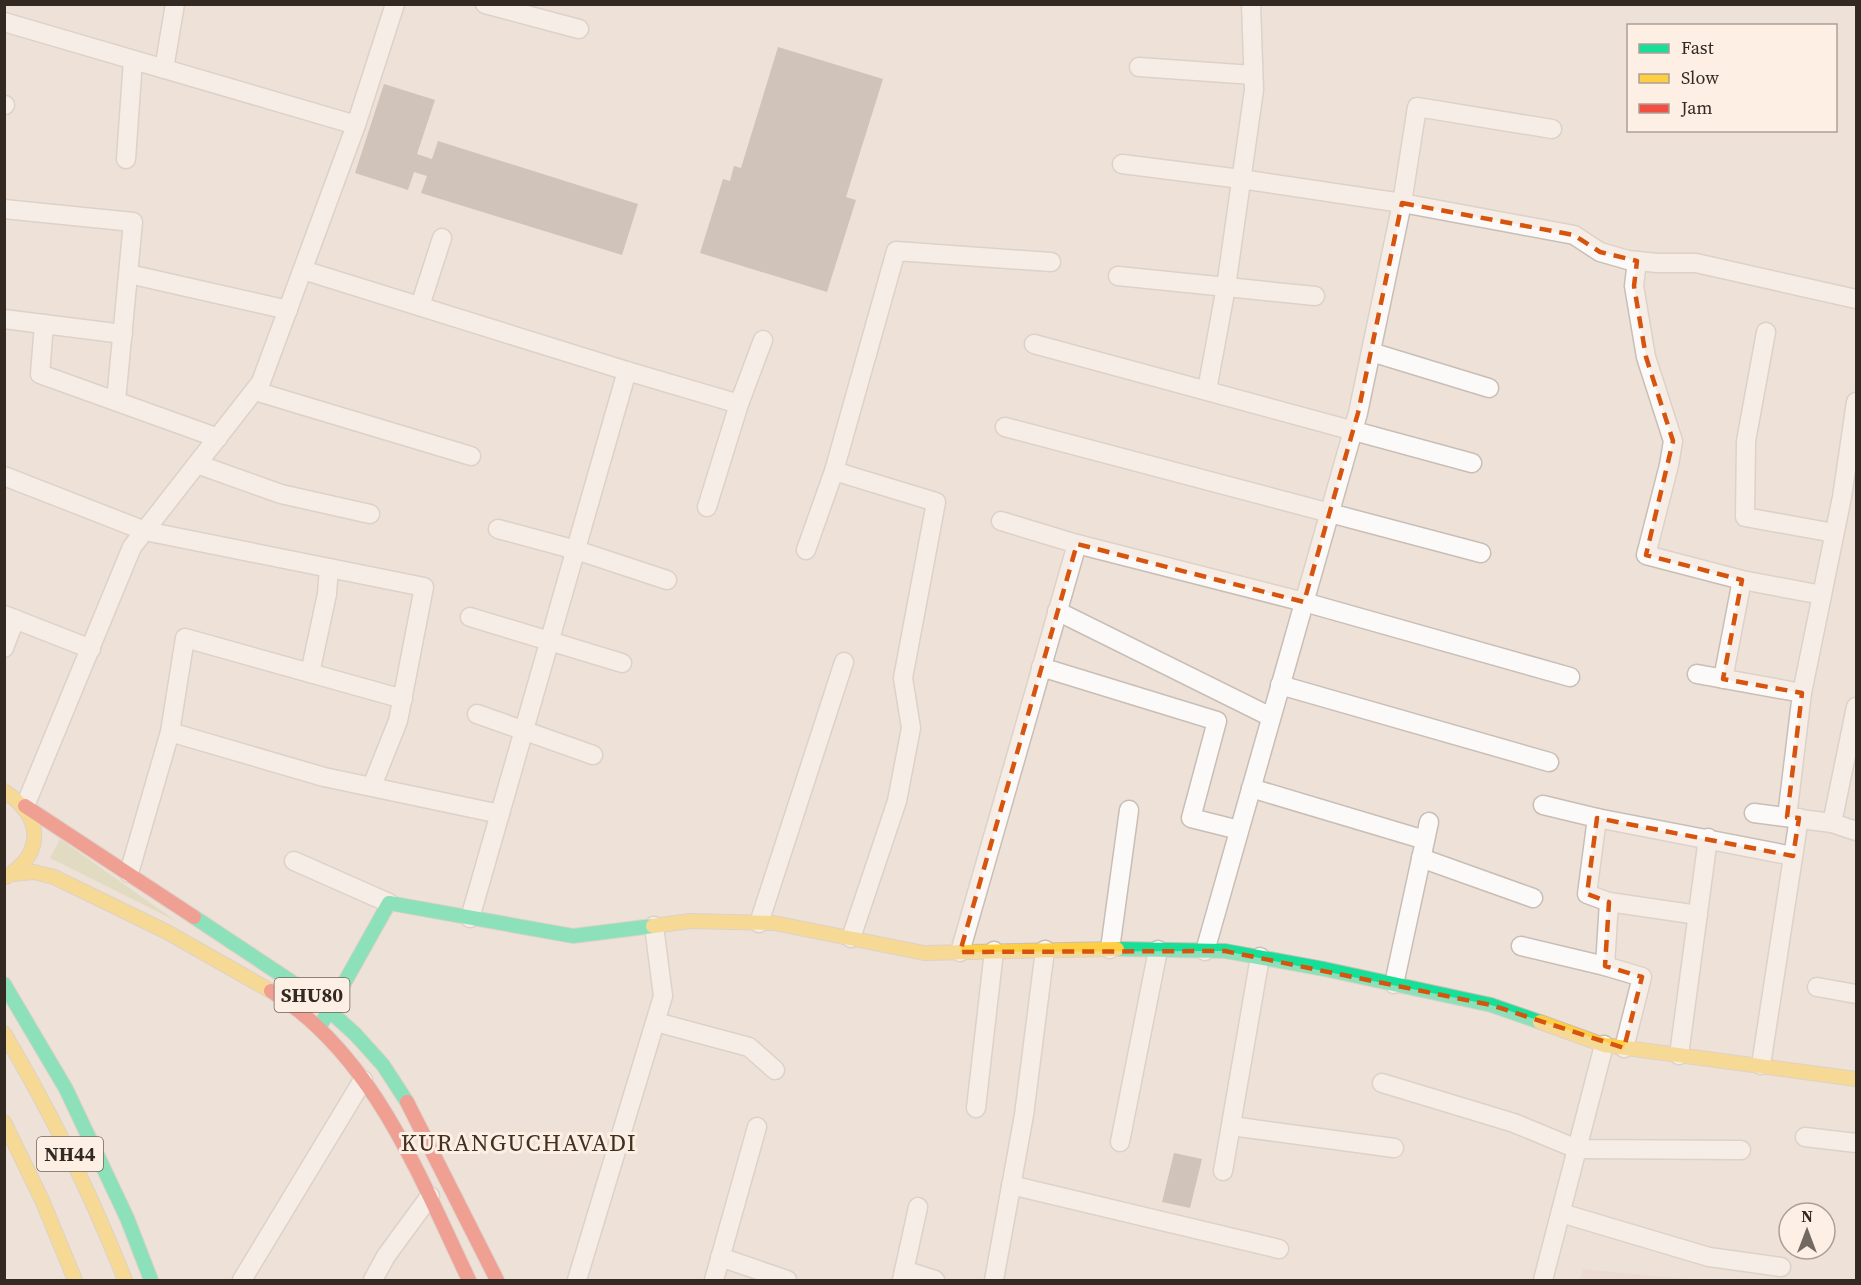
<svg xmlns="http://www.w3.org/2000/svg" width="1861" height="1285" font-family="'Source Serif 4',serif">
<style>
.industrial{fill:#e6d3cc}
.green{fill:#d0d3a9}
.building{fill:#a89e97}
.lines{fill:none;stroke-linecap:round;stroke-linejoin:round}
.street-casing{stroke:#c8beb6;stroke-width:21}
.fast-casing{stroke:#c8beb6;stroke-width:16}
.slow-casing{stroke:#c8beb6;stroke-width:16}
.jam-casing{stroke:#c8beb6;stroke-width:16}
.street{stroke:#fcfaf9;stroke-width:18}
.fast{stroke:#16e098;stroke-width:14}
.slow{stroke:#ffcf43;stroke-width:14}
.jam{stroke:#f24e42;stroke-width:14}
.marked{fill:none;stroke:#d6540e;stroke-width:4.5;stroke-dasharray:12 8;stroke-linejoin:round}
.labels{text-anchor:middle;stroke-width:6;stroke-linejoin:round;paint-order:stroke}
.shield{fill:#fdefe4;stroke:#6f645c;stroke-width:1.5}
.shield-label{font-size:20px;font-weight:bold;fill:#322922}
.quarter-label{font-size:24px;letter-spacing:1.5px;fill:#423021;stroke:#fdefe4}
</style>
<rect width="100%" height="100%" fill="#eee1d7"/>
<path class="industrial" d="M1583,1269L1697,1280H1580Z"/>
<path class="green" d="M60,839L176,921L50,858Z"/>
<g class="building">
<path d="M778,47L883,79L846,197L856,200L827,292L700,253L723,179L730,181L734,166L741,168Z"/>
<path d="M384,84L435,100L417,154L432,159L438,141L638,204L622,255L421,193L427,176L414,172L408,190L355,173Z"/>
<path d="M1174,1153L1202,1159L1190,1208L1162,1202Z"/>
</g>
<g class="lines">
<g class="street-casing">
<g id="street">
<path d="M485,4L579,29"/>
<path d="M4,22L356,125"/>
<path d="M1139,67L1253,75"/>
<path d="M164,69L175,4"/>
<path d="M4,105H5"/>
<path d="M126,159L133,60"/>
<path d="M1122,164L1241,179L1402,203L1515,224L1574,235L1600,252L1628,260L1657,263H1696L1856,299"/>
<path d="M4,209L133,222L116,401"/>
<path d="M1637,261L1634,286L1646,357L1673,441L1669,465L1646,555L1742,580L1822,595"/>
<path d="M303,270L627,371L739,404"/>
<path d="M129,274L288,310"/>
<path d="M1118,276L1315,296"/>
<path d="M420,306L442,238"/>
<path d="M4,319L123,334"/>
<path d="M44,324L40,374L218,438"/>
<path d="M1766,332L1746,441L1745,517L1834,533"/>
<path d="M1034,344L1472,463"/>
<path d="M1371,352L1489,388"/>
<path d="M1207,390L1226,287L1254,90L1251,4"/>
<path d="M255,391L471,456"/>
<path d="M1005,427L1481,553"/>
<path d="M197,464L281,494L370,514"/>
<path d="M834,471L936,502L903,678L911,728L897,801L851,938"/>
<path d="M4,476L145,531L424,587L398,721L372,786"/>
<path d="M707,507L739,404L763,340"/>
<path d="M1001,521L1077,544"/>
<path d="M498,529L576,550L667,580"/>
<path d="M806,550L834,471L896,251L1051,262"/>
<path d="M1057,611L1271,717"/>
<path d="M4,615L91,649"/>
<path d="M470,617L622,663"/>
<path d="M4,648L15,619"/>
<path d="M1041,667L1217,721L1191,818L1239,830"/>
<path d="M310,673L327,594L329,568"/>
<path d="M1697,674L1802,693L1787,817"/>
<path d="M1723,679L1742,580"/>
<path d="M1280,685L1549,762"/>
<path d="M1802,693L1842,497L1856,402"/>
<path d="M403,699L185,638L170,732L324,777L500,814"/>
<path d="M477,714L593,755"/>
<path d="M1251,788L1425,840"/>
<path d="M1543,805L1597,818L1793,856"/>
<path d="M25,806L132,547L261,382L356,125L395,4"/>
<path d="M1754,813L1832,823L1856,707"/>
<path d="M1597,818L1587,894L1609,902L1698,915"/>
<path d="M1832,823L1856,831"/>
<path d="M1421,858L1533,898"/>
<path d="M294,861L389,903"/>
<path d="M129,873L170,732"/>
<path d="M1609,902L1605,966L1642,977L1624,1048"/>
<path d="M470,918L627,371"/>
<path d="M759,923L844,662"/>
<path d="M1521,946L1605,966"/>
<path d="M1110,949L1129,810"/>
<path d="M1205,951L1358,413L1402,203L1417,107L1552,129"/>
<path d="M960,952L1077,544L1304,602L1570,677"/>
<path d="M1394,984L1429,822"/>
<path d="M1817,987L1856,994"/>
<path d="M656,1022L749,1047L775,1070"/>
<path d="M1679,1055L1708,838"/>
<path d="M1761,1065L1799,818"/>
<path d="M1382,1083L1514,1123L1577,1149L1741,1150"/>
<path d="M976,1108L994,951"/>
<path d="M1231,1126L1394,1148"/>
<path d="M1805,1137L1856,1143"/>
<path d="M1120,1142L1158,950"/>
<path d="M1223,1171L1260,957"/>
<path d="M1011,1185L1279,1249"/>
<path d="M1561,1213L1709,1257L1781,1267"/>
<path d="M720,1257L787,1280"/>
<path d="M904,1270L935,1280"/>
<path d="M242,1280L363,1080"/>
<path d="M373,1280L386,1256L430,1196"/>
<path d="M577,1280L663,996L654,926"/>
<path d="M714,1280L757,1127"/>
<path d="M902,1280L918,1207"/>
<path d="M994,1280L1024,1115L1045,950"/>
<path d="M1543,1280L1604,1045"/>
</g>
</g>
<g class="fast-casing">
<g id="fast">
<path d="M194,917L313,996L355,1034L383,1065L407,1102"/>
<path d="M1117,949L1225,951L1324,969L1491,1005L1540,1022"/>
<path d="M4,984L66,1089L127,1218L151,1280"/>
<path d="M319,1028L389,903L573,936L653,926"/>
</g>
</g>
<g class="slow-casing">
<g id="slow">
<path d="M4,791C42,816 46,852 6,877"/>
<path d="M13,874L34,872L54,877L167,932L271,991"/>
<path d="M653,926L690,921L774,923L924,953L1117,949"/>
<path d="M1540,1022L1604,1045L1856,1079"/>
<path d="M4,1033C51,1112 91,1194 125,1280"/>
<path d="M4,1122L42,1200L75,1280"/>
</g>
</g>
<g class="jam-casing">
<g id="jam">
<path d="M25,806L194,917"/>
<path d="M271,991C374,1055 419,1176 469,1280"/>
<path d="M407,1102L497,1280"/>
</g>
</g>
<use href="#street" class="street"/>
<use href="#fast" class="fast"/>
<use href="#slow" class="slow"/>
<use href="#jam" class="jam"/>
</g>
<path d="M0 0H1861V1285H0ZM1402,203L1574,235L1600,252L1637,261L1634,286L1646,357L1673,441L1646,555L1742,580L1723,679L1802,693L1787,817L1799,818L1793,856L1597,818L1587,894L1609,902L1605,966L1642,977L1624,1048L1491,1005L1225,951L960,952L1077,544L1304,602L1358,413Z" fill="#eee1d7" fill-opacity=".55" fill-rule="evenodd"/>
<path class="marked" d="M1402,203L1574,235L1600,252L1637,261L1634,286L1646,357L1673,441L1646,555L1742,580L1723,679L1802,693L1787,817L1799,818L1793,856L1597,818L1587,894L1609,902L1605,966L1642,977L1624,1048L1491,1005L1225,951L960,952L1077,544L1304,602L1358,413Z"/>
<g class="labels">
<g class="shield">
<rect x="274.5" y="978" width="75" height="34" rx="4.5"/>
<rect x="37" y="1137" width="66" height="34" rx="4.5"/>
</g>
<g class="shield-label">
<text x="312" y="1002">SHU80</text>
<text x="70" y="1161">NH44</text>
</g>
<g class="quarter-label">
<text x="519" y="1151">KURANGUCHAVADI</text>
</g>
</g>
<rect width="1861" height="1285" fill="none" stroke="#322922" stroke-width="12"/>
<rect x="1627" y="24" width="210" height="108" fill="#fdefe4" stroke="#aca096" stroke-width="1.5"/>
<rect x="1639" y="44" width="30" height="9" fill="#16e098" stroke="#aca096" stroke-width="1.5"/>
<text x="1681" y="54" font-size="18" fill="#322922">Fast</text>
<rect x="1639" y="74" width="30" height="9" fill="#ffcf43" stroke="#aca096" stroke-width="1.5"/>
<text x="1681" y="84" font-size="18" fill="#322922">Slow</text>
<rect x="1639" y="104" width="30" height="9" fill="#f24e42" stroke="#aca096" stroke-width="1.5"/>
<text x="1681" y="114" font-size="18" fill="#322922">Jam</text>
<g transform="translate(1807 1231)"><circle r="28" fill="#fdefe4" stroke="#aca096" stroke-width="1.5"/>
<path d="M0-4.5L10 22L0 15L-10 22Z" fill="#746961"/>
<text y="-9" font-size="16" font-weight="bold" text-anchor="middle" fill="#322922">N</text>
</g>
</svg>
